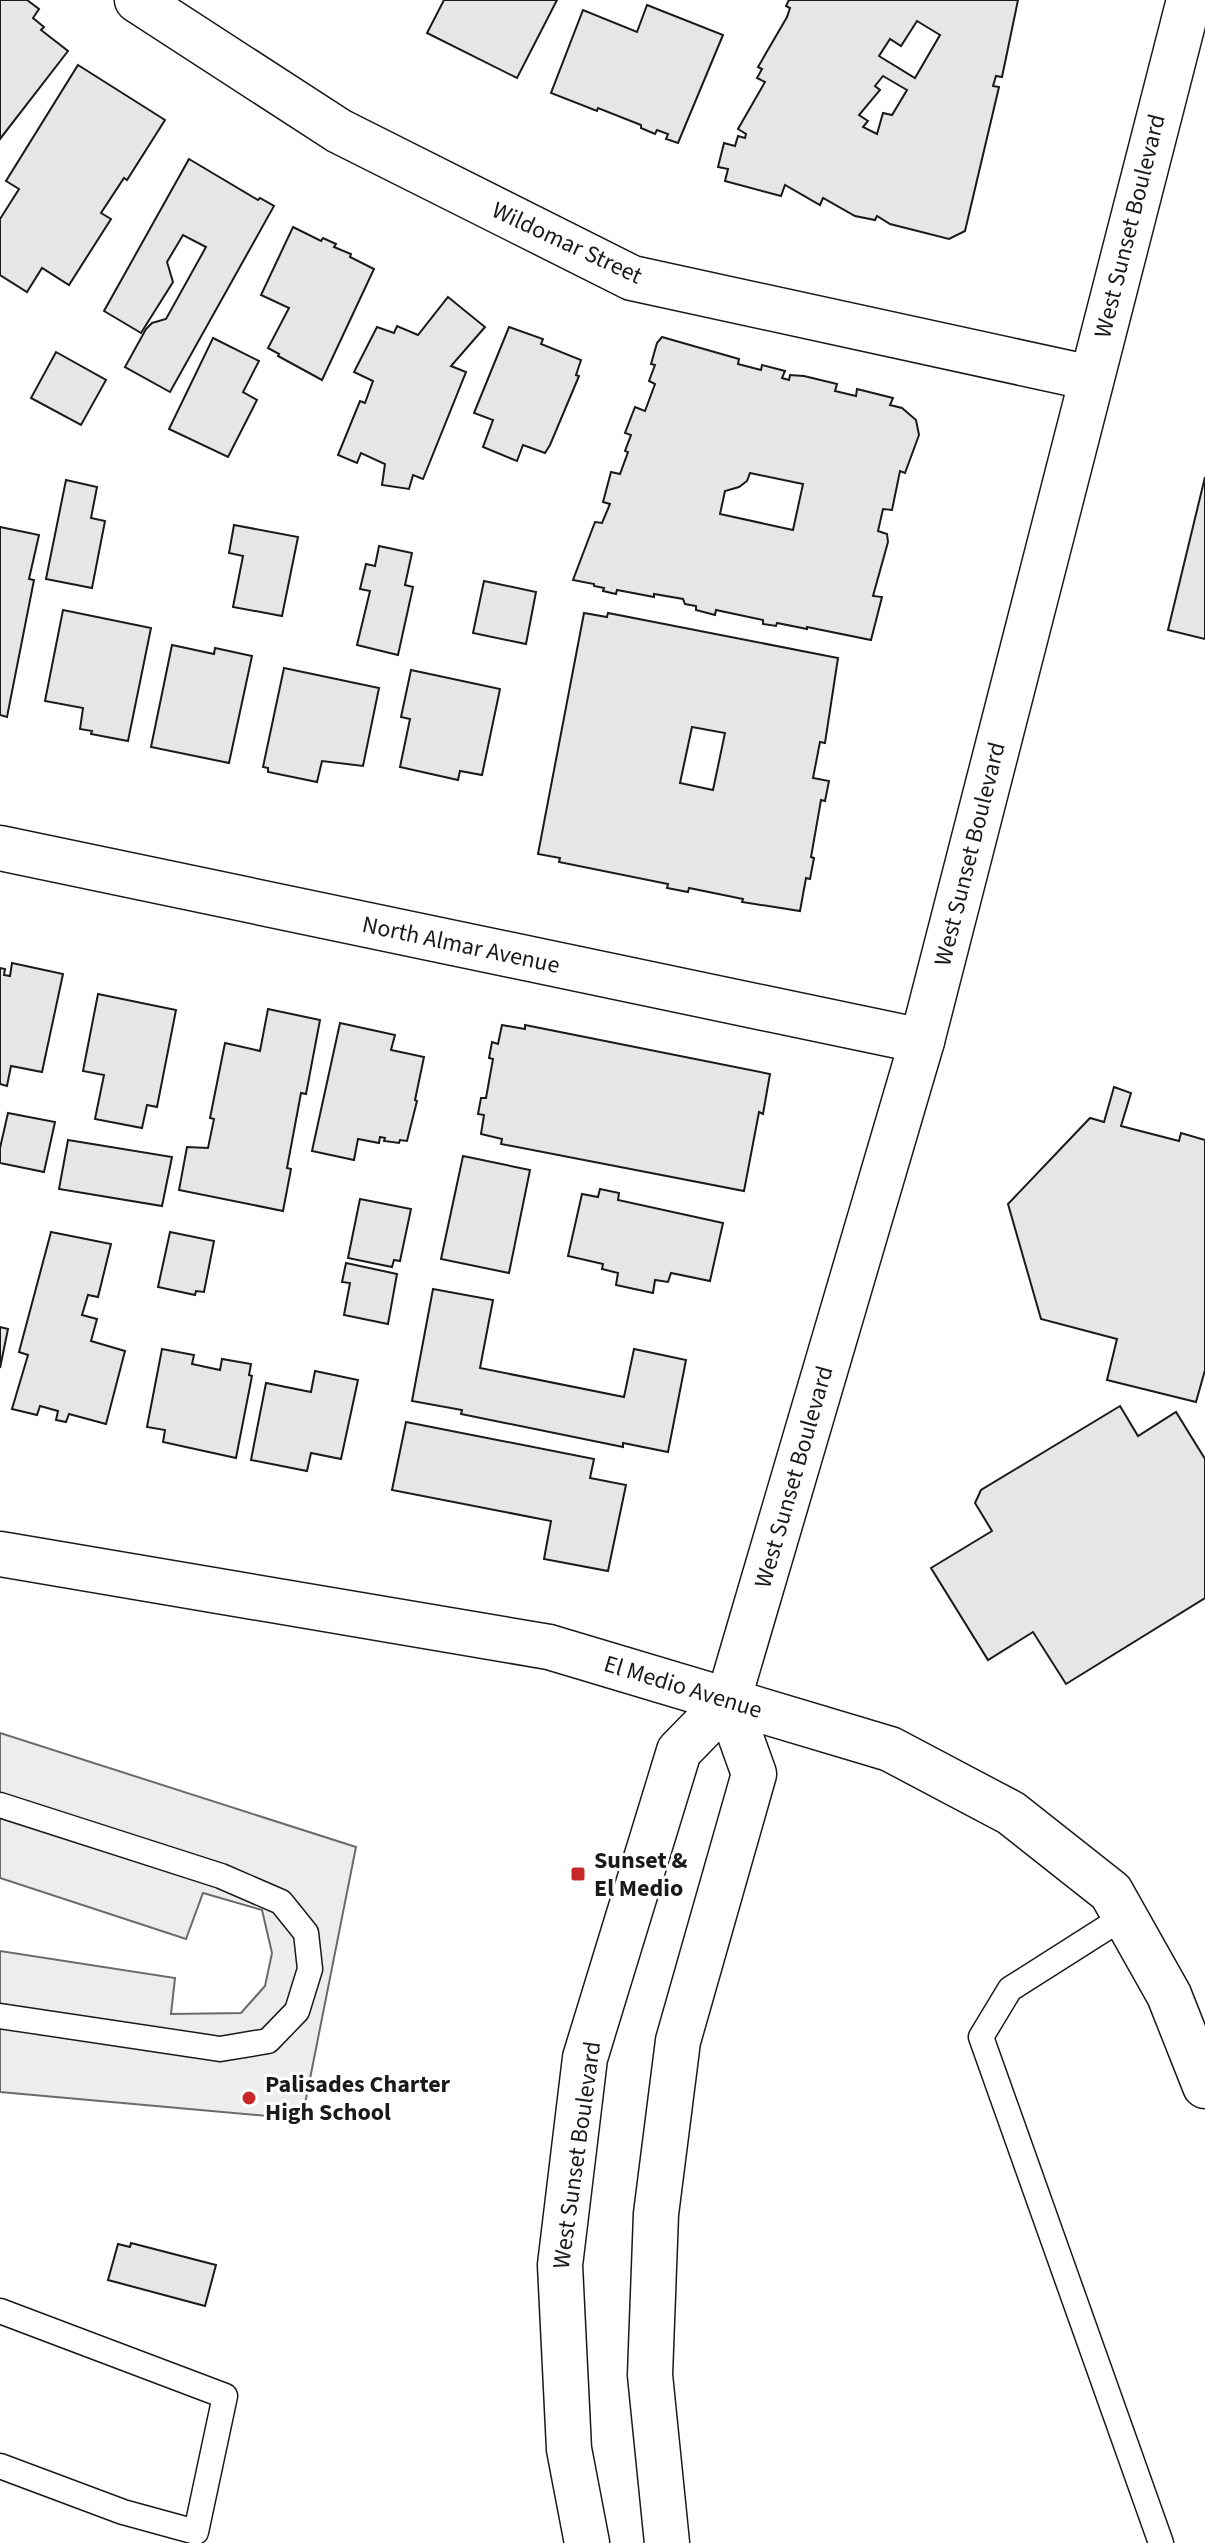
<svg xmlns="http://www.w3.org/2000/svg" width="1205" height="2543" font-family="'Source Sans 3',sans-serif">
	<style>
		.built { fill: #ededed; stroke: #6a6a6a; stroke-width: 2 }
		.building { fill: #e6e6e6; stroke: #1a1a1a; stroke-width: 2; fill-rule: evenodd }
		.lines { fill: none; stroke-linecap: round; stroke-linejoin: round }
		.service-casing { stroke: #1a1a1a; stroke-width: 27 }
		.minor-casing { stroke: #1a1a1a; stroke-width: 47 }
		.secondary-casing { stroke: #1a1a1a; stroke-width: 47 }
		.service { stroke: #fff; stroke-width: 24 }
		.minor { stroke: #fff; stroke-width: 44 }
		.secondary { stroke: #fff; stroke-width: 44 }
		.poi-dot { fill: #c62828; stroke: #fff; stroke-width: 3 }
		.labels { text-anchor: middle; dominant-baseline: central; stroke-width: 6; stroke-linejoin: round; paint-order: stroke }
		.street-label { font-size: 24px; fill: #1a1a1a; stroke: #fff }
		.poi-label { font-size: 24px; font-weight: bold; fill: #1a1a1a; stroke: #fff; text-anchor: start }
	</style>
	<rect width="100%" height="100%" fill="#fff"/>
	<path class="built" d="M0,1733L356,1847L302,2119L0,2092V1951L175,1978L171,2014L241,2013L265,1986L272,1953L262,1910L203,1893L186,1939L0,1878Z"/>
	<g class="building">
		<path d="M0,0H27L39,9L33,18L44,27L41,30L68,51L0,139Z"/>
		<path d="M444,0H557L517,78L427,33Z"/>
		<path d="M789,0H1018L1002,77L996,76L993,86L999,87L965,231L949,239L890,224L877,216L875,220L855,216L823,198L820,205L785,185L781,196L725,181L728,169L718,167L724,143L735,146L738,136L745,138L746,134L738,129L765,82L757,78L762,69L758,67L787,17L790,8L786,6ZM917,21L940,35L915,78L879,56L890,39L901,46ZM883,76L907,90L892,115L883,113L877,134L863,127L868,121L859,115L880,90L875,86Z"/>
		<path d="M647,5L723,35L678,143L666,139L668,134L657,130L655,134L641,128V125L598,108L597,111L551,93L583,10L637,32Z"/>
		<path d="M78,65L165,120L127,180L124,178L101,213L111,219L69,285L42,268L27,292L0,275V219L19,189L6,181Z"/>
		<path d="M189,159L258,200L260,198L274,206L170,392L125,367L146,329L152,323L166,319L206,247L183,235L167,262L173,282L141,333L104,311Z"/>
		<path d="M293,227L321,241L323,238L336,244L334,247L351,254L350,257L374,269L322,380L278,356L279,354L268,348L289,308L261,295Z"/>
		<path d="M448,297L485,327L451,366L466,372L423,479L413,475L409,489L382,485L385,464L361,453L357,463L338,455L360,401L365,403L373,381L354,372L377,327L394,333L397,326L418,335Z"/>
		<path d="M509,327L543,339L541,344L581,360L576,375L579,376L550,445L545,453L523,445L517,461L483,447L493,420L474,413Z"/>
		<path d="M662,337L739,359L738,364L761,370L762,365L785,371L782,378L789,380L790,375L804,376L837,384L835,391L856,396L857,389L893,398L890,405L902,408L916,420L919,435L905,473L900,471L892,510L883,509L878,531L887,534L888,542L873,596L882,597L871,640L807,627V629L777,623L776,626L763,624V620L716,610L715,615L696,610V606L685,604L683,599L654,594V597L617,590L616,594L603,591L604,588L594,586V584L573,580L595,522L602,523L610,504L603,502L611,472L620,474L628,452L625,451L631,435L625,433L635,407L645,411L655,384L649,381L655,365L651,364L657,343ZM750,473L803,484L793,530L720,514L725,491L739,487L747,481Z"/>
		<path d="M213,338L259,361L243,392L257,400L228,457L169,429Z"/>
		<path d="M56,352L106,380L81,425L31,398Z"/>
		<path d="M1205,477V639L1168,630Z"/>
		<path d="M66,480L97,487L91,518L105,521L92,588L46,579Z"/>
		<path d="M234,525L298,537L282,616L233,607L243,556L229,553Z"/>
		<path d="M0,527L39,535L29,579L34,580L7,717L0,715Z"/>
		<path d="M379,546L412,553L405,585L413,587L398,655L357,645L370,591L360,589L366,564L375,566Z"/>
		<path d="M484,581L536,592L526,644L473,633Z"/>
		<path d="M63,610L151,628L128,741L91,734L92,731L80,729L83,708L45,701Z"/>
		<path d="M584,613L607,617L608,613L838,658L825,743L820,742L813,778L829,781L825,801L821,800L811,857L814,858L810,879L806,878L800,911L742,902L743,899L689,888L688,892L667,888L668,884L559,862L560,858L538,854ZM692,727L725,733L713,790L680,783Z"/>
		<path d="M172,645L214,654L215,648L252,656L229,763L151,747Z"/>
		<path d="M284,668L379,688L363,766L322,761L317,782L268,772V768L263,767Z"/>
		<path d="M411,670L500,689L482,775L460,771L458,780L400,767L410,719L401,717Z"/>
		<path d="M12,963L63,974L42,1072L11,1066L7,1086L0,1084V968L5,969L4,975L10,976Z"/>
		<path d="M98,994L176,1010L157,1107L147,1105L142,1128L95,1119L104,1075L83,1071Z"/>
		<path d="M268,1009L320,1020L306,1094L301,1093L287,1168L291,1169L283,1211L179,1190L187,1147L208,1148L214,1119L210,1118L225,1043L260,1051Z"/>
		<path d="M340,1023L395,1035L391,1050L424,1057L415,1100L417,1101L407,1141L400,1140L399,1143L384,1141L385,1138L380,1137L379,1143L358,1139L354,1160L312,1151Z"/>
		<path d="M502,1025L525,1029V1025L770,1074L763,1114L759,1112L744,1191L501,1144L502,1139L481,1134L484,1115L478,1114L481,1098H486L493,1059L489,1058L492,1042L498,1044Z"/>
		<path d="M1114,1087L1131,1093L1121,1126L1179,1141L1181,1133L1205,1140V1370L1196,1402L1107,1380L1117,1339L1041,1319L1008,1204L1090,1118L1104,1122Z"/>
		<path d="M8,1113L55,1122L44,1172L0,1163V1148Z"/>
		<path d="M68,1140L172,1157L162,1206L59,1189Z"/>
		<path d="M463,1156L530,1170L509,1273L441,1259Z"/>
		<path d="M600,1189L619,1193L618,1200L723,1223L710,1281L671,1273L668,1282L655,1280L653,1293L616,1285L618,1273L602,1269L603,1264L568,1256L582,1194L598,1197Z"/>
		<path d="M360,1199L411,1209L400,1261L394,1260L392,1267L348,1258Z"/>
		<path d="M51,1232L111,1244L98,1297L88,1295L82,1315L97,1319L91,1341L125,1351L106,1424L69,1414L66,1422L56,1420L58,1411L40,1406L37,1415L12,1409L28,1355L19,1352Z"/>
		<path d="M170,1232L214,1241L204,1292L196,1291L195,1295L158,1287Z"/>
		<path d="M346,1263L397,1274L388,1324L344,1315L350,1283L342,1282Z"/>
		<path d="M433,1289L493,1300L480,1368L624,1397L634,1349L686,1360L668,1452L623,1443V1447L461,1414L462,1410L412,1401Z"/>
		<path d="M0,1327L8,1329L0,1368Z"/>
		<path d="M162,1349L194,1355L192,1364L220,1370L222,1359L251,1364L249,1375L252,1376L236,1458L163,1442L165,1430L147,1427Z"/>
		<path d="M315,1371L358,1380L341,1459L311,1453L307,1471L251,1460L266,1383L311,1392Z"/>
		<path d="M1120,1406L1138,1436L1176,1412L1205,1459V1598L1066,1684L1033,1632L988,1660L931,1568L992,1531L975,1503L981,1490Z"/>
		<path d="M406,1422L594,1459L590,1478L626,1485L608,1571L544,1559L551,1521L392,1490Z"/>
		<path d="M131,2243L216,2265L205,2306L108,2280L118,2244L130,2247Z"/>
	</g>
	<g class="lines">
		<g class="service-casing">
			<g id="service">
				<path d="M0,1805L221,1876L281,1902L306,1933L310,1969L297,2011L268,2041L220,2049L0,2016"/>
				<path d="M1125,1916L1010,1989L981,2037L1161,2543"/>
				<path d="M0,2311L225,2396L196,2532L123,2512L0,2466"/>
			</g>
		</g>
		<g class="minor-casing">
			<g id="minor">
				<path d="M137,0L339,131L632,278L1091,378"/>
				<path d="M0,848L922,1041"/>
				<path d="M0,1554L549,1647L890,1749L1011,1813L1111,1892L1169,1995L1205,2086"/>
			</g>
		</g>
		<g class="secondary-casing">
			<g id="secondary">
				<path d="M587,2543L569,2449L560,2265L585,2058L679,1751L728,1701L922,1041L1189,0"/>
				<path d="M667,2543L650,2375L656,2214L678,2041L754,1774L728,1701"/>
			</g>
		</g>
		<use href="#service" class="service"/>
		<use href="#minor" class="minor"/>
		<use href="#secondary" class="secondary"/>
	</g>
	<g class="poi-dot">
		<rect x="570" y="1866" width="16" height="16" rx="4"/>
		<circle cx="249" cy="2098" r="8"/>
	</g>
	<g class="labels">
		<g class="street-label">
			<text transform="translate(1130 226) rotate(-76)">West Sunset Boulevard</text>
			<text transform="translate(567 243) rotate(25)">Wildomar Street</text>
			<text transform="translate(970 854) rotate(-76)">West Sunset Boulevard</text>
			<text transform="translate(461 945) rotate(12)">North Almar Avenue</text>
			<text transform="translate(794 1477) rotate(-74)">West Sunset Boulevard</text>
			<text transform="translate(683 1687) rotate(17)">El Medio Avenue</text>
			<text transform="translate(577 2155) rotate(-82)">West Sunset Boulevard</text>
		</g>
		<g class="poi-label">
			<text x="594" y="1860">Sunset &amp;<tspan x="594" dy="28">El Medio</tspan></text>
			<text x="265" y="2084">Palisades Charter<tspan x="265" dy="28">High School</tspan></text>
		</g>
	</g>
</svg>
